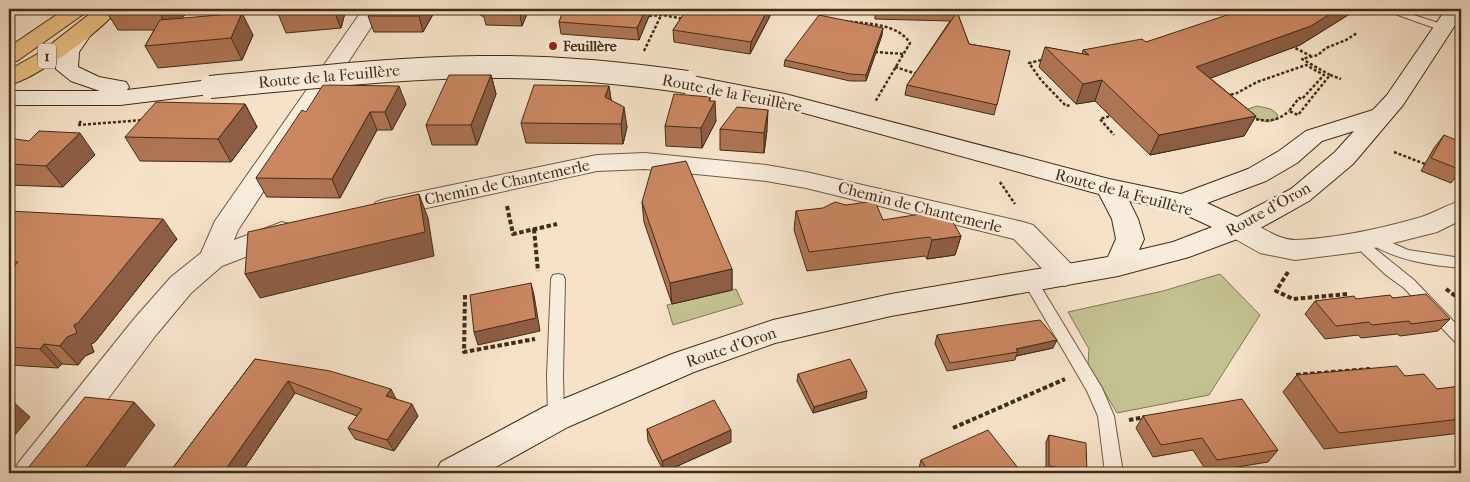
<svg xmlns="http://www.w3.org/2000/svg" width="1470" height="482" font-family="'IM FELL French Canon',serif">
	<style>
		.green { fill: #c3c191; stroke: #837651 }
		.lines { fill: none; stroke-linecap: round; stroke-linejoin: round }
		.lane-casing { stroke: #705a3f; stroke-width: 2 }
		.street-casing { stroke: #705a3f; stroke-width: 2 }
		.secondary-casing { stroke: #432c11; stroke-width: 2 }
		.primary-casing { stroke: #432c11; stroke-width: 2 }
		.path-far1 { stroke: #432c11; stroke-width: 2.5; stroke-dasharray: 3 2; stroke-linecap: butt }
		.path { stroke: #432c11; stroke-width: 4; stroke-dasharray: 4.5 2.5; stroke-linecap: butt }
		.lane { fill: #f8ecdc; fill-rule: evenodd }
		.street { fill: #f8ecdc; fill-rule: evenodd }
		.secondary { fill: #f8ecdc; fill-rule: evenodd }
		.primary { fill: #eac184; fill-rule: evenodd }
		.secondary-bridge-casing { stroke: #432c11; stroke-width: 24; stroke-linecap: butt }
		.secondary-bridge { stroke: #f8ecdc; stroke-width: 22 }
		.wall { fill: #ae7454; stroke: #432c11 }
		.shaded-wall { fill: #8d5e45; stroke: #432c11 }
		.building { fill: #ca8762; stroke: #432c11 }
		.poi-dot { fill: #8f2418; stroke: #f8ecdc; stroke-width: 2 }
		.labels { text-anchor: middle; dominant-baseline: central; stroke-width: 5; stroke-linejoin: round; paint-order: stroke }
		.far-poi-label { font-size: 14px; font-weight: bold; fill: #432c11; stroke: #f8ecdc; text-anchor: start }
		.shield { fill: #f8ecdc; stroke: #79664e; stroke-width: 1 }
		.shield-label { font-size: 15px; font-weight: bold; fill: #432c11 }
		.street-label { font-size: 16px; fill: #432c11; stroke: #f8ecdc }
	</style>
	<rect width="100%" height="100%" fill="#f5e2c9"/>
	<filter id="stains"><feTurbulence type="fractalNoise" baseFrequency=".004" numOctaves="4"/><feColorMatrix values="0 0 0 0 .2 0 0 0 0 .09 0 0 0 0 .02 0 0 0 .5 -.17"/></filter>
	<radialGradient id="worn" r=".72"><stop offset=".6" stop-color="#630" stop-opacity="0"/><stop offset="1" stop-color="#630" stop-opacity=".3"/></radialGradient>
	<g class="green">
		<path d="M1257,106L1271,109L1277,114L1278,119L1267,122L1253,117L1248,109Z"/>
		<path d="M1220,274L1260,315L1209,395L1117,413L1088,364L1089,349L1068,312L1163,291Z"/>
		<path d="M736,289L743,304L673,325L667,305Z"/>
	</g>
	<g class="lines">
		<g class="lane-casing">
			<g id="lane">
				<path d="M1381,9H1395L1448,26L1449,28L1444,31L1440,30Z"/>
				<path d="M1372,234L1408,250L1461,258V268C1427,265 1397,260 1368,243L1414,280L1461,329V345L1456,343L1404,288L1386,275L1351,242L1353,239L1358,237L1367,242L1365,239L1367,236Z"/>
				<path d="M558,274L563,275L565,279L563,376L564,417L562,422L556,424L550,422L548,417L547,376L551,279L553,275Z"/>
				<path d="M1030,276L1035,277L1102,388L1114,416L1123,473H1105L1098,416L1087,391L1023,281L1025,277Z"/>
			</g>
		</g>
		<g class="street-casing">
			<g id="street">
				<path d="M363,9H383L238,230L234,240L282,222L292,225L296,232L292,239L222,266L191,293L156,335L52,473H13L19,462L134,319L171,277L201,253L215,221Z"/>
				<path d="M645,153L766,165L806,172L1023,222L1033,225L1075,268L1079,275L1075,282L1065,286L1055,282L1014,239L806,188L766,181L645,169L597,171L385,217L376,214L372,208L376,202L385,199L597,155Z"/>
				<path d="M1461,201V220L1437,232L1358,252L1295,260L1260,253L1228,235L1224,228L1228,221C1253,214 1271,241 1297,240C1337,238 1379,229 1418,218C1433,214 1446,205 1461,201Z"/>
			</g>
		</g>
		<g class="secondary-casing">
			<g id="secondary">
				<path d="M1446,9H1461V16L1403,105L1353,164L1309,201L1248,235L1189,257L1118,276L891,316L775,343L694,372L568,427L485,473H435L441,462L544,407L672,354L773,320L891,294L1108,257L1116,239L1112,219L1099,194L782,107L679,87L676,82L679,77L687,75L785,94L1109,179L1181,194L1248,169L1279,151L1306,131L1373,110L1387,95ZM1354,131L1335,152L1291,189L1237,217L1207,203L1266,181L1297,163L1322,141ZM1129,201L1175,210L1212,227L1173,242L1139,250L1144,239L1138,219Z"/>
				<path d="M84,24L91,26L94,30L79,52L78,67L99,77L126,82L129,87L127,90L210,80L218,82L221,87L218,92L210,94L120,105H9V91H100L71,81L56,69L57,52L77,26Z"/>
			</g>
		</g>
		<g class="primary-casing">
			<g id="primary">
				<path d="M65,9H88L85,13L17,61L9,62V47Z"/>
				<path d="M96,9H118C102,31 35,79 9,85V70L41,52Z"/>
			</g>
		</g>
		<g class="path-far1">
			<path d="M810,9L822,17"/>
			<path d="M1243,14L1250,9"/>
			<path d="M649,16L662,15L685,19"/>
			<path d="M845,21C867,24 897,23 910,43L875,102"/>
			<path d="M1291,46L1311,56"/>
			<path d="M644,51L664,9"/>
			<path d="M875,52L904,54"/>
			<path d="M1046,59L1029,63L1041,80L1066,106L1071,105"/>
			<path d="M895,67L917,74"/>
			<path d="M1330,75L1302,59L1318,55L1326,48L1346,40L1357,33"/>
			<path d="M1226,96L1237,93L1257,82L1306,65L1324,75L1302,99L1299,98L1289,111L1298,115L1330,75L1341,79"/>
			<path d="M1114,115L1100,119L1114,135"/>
			<path d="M1251,118C1266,122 1277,122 1289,111"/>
			<path d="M81,121L78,125L144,120"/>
			<path d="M1394,152L1425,164"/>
			<path d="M1000,182L1015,204"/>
		</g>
		<g class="path">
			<path d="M507,206L513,234L557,224"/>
			<path d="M534,229L538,271"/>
			<path d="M1288,272L1276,291L1293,299L1348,294"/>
			<path d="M1446,289L1461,300"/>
			<path d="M465,295L464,352L535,339"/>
			<path d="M1298,380L1295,375L1370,369"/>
			<path d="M1129,420L1145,417"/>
			<path d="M953,428L1065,379"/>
		</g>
		<use href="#lane" class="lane"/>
		<use href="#street" class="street"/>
		<use href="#secondary" class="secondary"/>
		<use href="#primary" class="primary"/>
		<g class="secondary-bridge-casing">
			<path id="secondary-bridge" d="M210,87C299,79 389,68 479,67C549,66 618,72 687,82"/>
		</g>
		<use href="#secondary-bridge" class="secondary-bridge"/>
	</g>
	<g class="wall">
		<path d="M109,9H191L181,18L253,35L242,60L158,68L145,46L154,30H118L106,11Z"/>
		<path d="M278,9H346L341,28L286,33L277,11Z"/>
		<path d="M373,9H436L423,32H374L368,16Z"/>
		<path d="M479,9H529L522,26L486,25L484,17L480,15Z"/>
		<path d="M564,9H652L639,40L561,34L559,22Z"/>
		<path d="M687,9H771V14L750,54L674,42L673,30Z"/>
		<path d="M875,9H956L969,44L1010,51L994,115L905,95L907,85L950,21L875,19Z"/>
		<path d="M1253,9H1355L1353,12L1300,45L1210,78L1256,116L1244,136L1150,155L1095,101L1076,104L1039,67L1045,47L1082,54L1083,50L1146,42L1246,13Z"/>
		<path d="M882,35L866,81H850L784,66L785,60Z"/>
		<path d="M491,75L496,94L477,145H432L426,125Z"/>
		<path d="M609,86L611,100L627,127L623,144L526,143L521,123Z"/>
		<path d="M710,101L716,121L702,148L666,146L665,126Z"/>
		<path d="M245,104L257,127L231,162L140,161L125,137Z"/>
		<path d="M406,104L392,130H377L340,198L267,197L256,178L306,112Z"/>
		<path d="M720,129L767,130L764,153L720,150Z"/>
		<path d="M1444,135L1461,170L1451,183L1421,171L1434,148Z"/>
		<path d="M9,138L95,155L63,187L9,185Z"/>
		<path d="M642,202L732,269V290L672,304L644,222Z"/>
		<path d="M9,211L177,239L95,342L91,344L94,352L85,356L78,365L62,364L58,368L9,365Z"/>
		<path d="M796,211L883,220L961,236L955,255L927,259L925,256L807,271L794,230Z"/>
		<path d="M1393,298L1450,319L1438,331L1400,336L1397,334L1361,338L1358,335L1325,339L1305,314L1315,301Z"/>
		<path d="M937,335L1053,348L1016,356L1015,360L947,371L935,344Z"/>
		<path d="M255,359L396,399L418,416L394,451L355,439L348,428L357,416L295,393L241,473H169Z"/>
		<path d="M798,374L866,398L813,413L797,381Z"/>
		<path d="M1297,375L1405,376L1437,389L1461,388V433L1324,449L1283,392Z"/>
		<path d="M1143,416L1278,450L1268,462L1207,472L1193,450L1153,457L1136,428Z"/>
		<path d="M647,429L731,442L664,472L648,441Z"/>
		<path d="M1049,435L1087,473H1052L1046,472V442Z"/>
		<path d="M921,460L1022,473H918V472Z"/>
	</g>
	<g class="shaded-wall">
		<path d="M162,9H191L169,31L159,12Z"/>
		<path d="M333,9H346L341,28Z"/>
		<path d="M423,9H436L423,32L419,16Z"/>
		<path d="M519,9H529L522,26L519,10Z"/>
		<path d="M646,9H652L639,40L637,28Z"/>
		<path d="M768,9H771V14L750,54L751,42Z"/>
		<path d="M1338,9H1355L1353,12L1300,45L1187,87L1196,67Z"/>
		<path d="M242,13L253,35L242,60L231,38Z"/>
		<path d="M883,28L882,35L866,81V75Z"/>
		<path d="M491,75L496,94L477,145L471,125Z"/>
		<path d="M1102,80L1095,101L1076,104L1083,84Z"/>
		<path d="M399,86L406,104L392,130L385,112Z"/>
		<path d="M609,86L612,106L605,97Z"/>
		<path d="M710,97V111L715,101L716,121L702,148L701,128Z"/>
		<path d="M245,104L257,127L231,162L218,139Z"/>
		<path d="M624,107L627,127L623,144L621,124Z"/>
		<path d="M768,110L767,130L764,153V133Z"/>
		<path d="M370,112L377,130L340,198L332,179Z"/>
		<path d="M1256,116L1244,136L1150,155L1159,135Z"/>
		<path d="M80,133L95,155L63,187L46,166Z"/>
		<path d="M419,194L428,218L434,256L260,298L245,274Z"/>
		<path d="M163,219L177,239L95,342L91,344L94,352L85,356L78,365L60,346L74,325Z"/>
		<path d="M961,236L955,255L927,259L932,240Z"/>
		<path d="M732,269V290L672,304L670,283Z"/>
		<path d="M531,283L534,295L540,331L478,345L474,332Z"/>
		<path d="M1057,340L1053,348L1016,356L1018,352L1016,349Z"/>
		<path d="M44,344L62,364L58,368L40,349Z"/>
		<path d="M288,381L295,393L241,473H223Z"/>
		<path d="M391,389L397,401L386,396Z"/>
		<path d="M867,391L866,398L813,413L814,407Z"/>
		<path d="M9,398L30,417L9,442Z"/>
		<path d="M134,402L155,425L120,473H81Z"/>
		<path d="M412,404L418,416L394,451L387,440Z"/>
		<path d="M731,430V442L664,472L662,461Z"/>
	</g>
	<g class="building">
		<path d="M109,9H162L159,12L106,11Z"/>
		<path d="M278,9H307L277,11Z"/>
		<path d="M373,9H423L419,16H368Z"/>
		<path d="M482,9H519V10Z"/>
		<path d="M564,9H646L637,28L559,22Z"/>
		<path d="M687,9H768L751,42L673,30Z"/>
		<path d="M876,9H956L969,44L1010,51L997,105L907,85L957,12Z"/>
		<path d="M1253,9H1338L1311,26L1196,67L1256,116L1159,135L1102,80L1083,84L1045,47L1089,55L1083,50L1142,39L1146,42L1242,10L1246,13Z"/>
		<path d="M242,13L231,38L145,46L160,20Z"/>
		<path d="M819,15L883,28L866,75L850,74L785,60Z"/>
		<path d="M449,75H491L471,125H426Z"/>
		<path d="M323,85L399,86L385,112H370L332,179L256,178L302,110L306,112Z"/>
		<path d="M534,85L609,86L605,97L624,107L621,124L521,123Z"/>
		<path d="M674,94L710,97L709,101H715L701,128L665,126Z"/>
		<path d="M156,102L245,104L218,139L125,137Z"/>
		<path d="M737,107L768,110L764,133L720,129Z"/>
		<path d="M39,131L80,133L46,166L9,164V138L29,141Z"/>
		<path d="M1444,135L1461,142V170L1431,158Z"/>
		<path d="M686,161L732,269L670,283L642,202L652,167Z"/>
		<path d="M419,194L425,232L245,274L248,232Z"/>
		<path d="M875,201L883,220L946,210L961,236L932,240L930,237L809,252L796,211L823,208L835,202L846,205Z"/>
		<path d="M9,211L163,219L78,323L74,325L77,333L67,337L60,346L44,344L40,349L9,347V272L18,262L9,261Z"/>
		<path d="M531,283L536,318L474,332L470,295Z"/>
		<path d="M1426,294L1450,319L1411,324L1409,321L1372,325L1369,322L1336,326L1315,301L1354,296L1356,299L1390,295L1393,298Z"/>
		<path d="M1040,320L1057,340L1016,349L1018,352L950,363L937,335Z"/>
		<path d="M255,359L330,371L391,389L386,396L412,404L387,440L348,428L362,409L288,381L223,473H169Z"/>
		<path d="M850,359L867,391L814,407L798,374Z"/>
		<path d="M1397,366L1405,376L1424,374L1437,389L1460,386L1461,388V419L1339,433L1297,375Z"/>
		<path d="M85,397L134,402L81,473H24Z"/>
		<path d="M1242,399L1278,450L1217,460L1202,438L1161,445L1143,416Z"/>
		<path d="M714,400L731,430L662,461L647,429Z"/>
		<path d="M988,430L1022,473H930L921,460Z"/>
		<path d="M1049,435L1086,443L1087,473L1049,466Z"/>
	</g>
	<circle class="poi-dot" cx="553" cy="46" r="5"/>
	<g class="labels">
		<g class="far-poi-label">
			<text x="563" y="46">Feuillère</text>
		</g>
		<rect class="shield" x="38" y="43.5" width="18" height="25" rx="4"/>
		<g class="shield-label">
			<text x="47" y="56">1</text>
		</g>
		<g class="street-label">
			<text transform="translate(329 76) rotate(-5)">Route de la Feuillère</text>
			<text transform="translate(732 93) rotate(11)">Route de la Feuillère</text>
			<text transform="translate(507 182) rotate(-12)">Chemin de Chantemerle</text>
			<text transform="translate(1124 192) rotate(15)">Route de la Feuillère</text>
			<text transform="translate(920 207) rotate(14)">Chemin de Chantemerle</text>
			<text transform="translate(1268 209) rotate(-29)">Route d'Oron</text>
			<text transform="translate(731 347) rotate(-19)">Route d'Oron</text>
		</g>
	</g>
	<rect width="1470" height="482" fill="none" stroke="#f5e2c9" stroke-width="30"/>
	<rect x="10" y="10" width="1450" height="462" fill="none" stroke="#432c11" stroke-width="2.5"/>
	<rect x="15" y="15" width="1440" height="452" fill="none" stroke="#432c11"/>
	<rect width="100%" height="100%" filter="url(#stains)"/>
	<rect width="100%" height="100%" fill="url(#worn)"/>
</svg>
